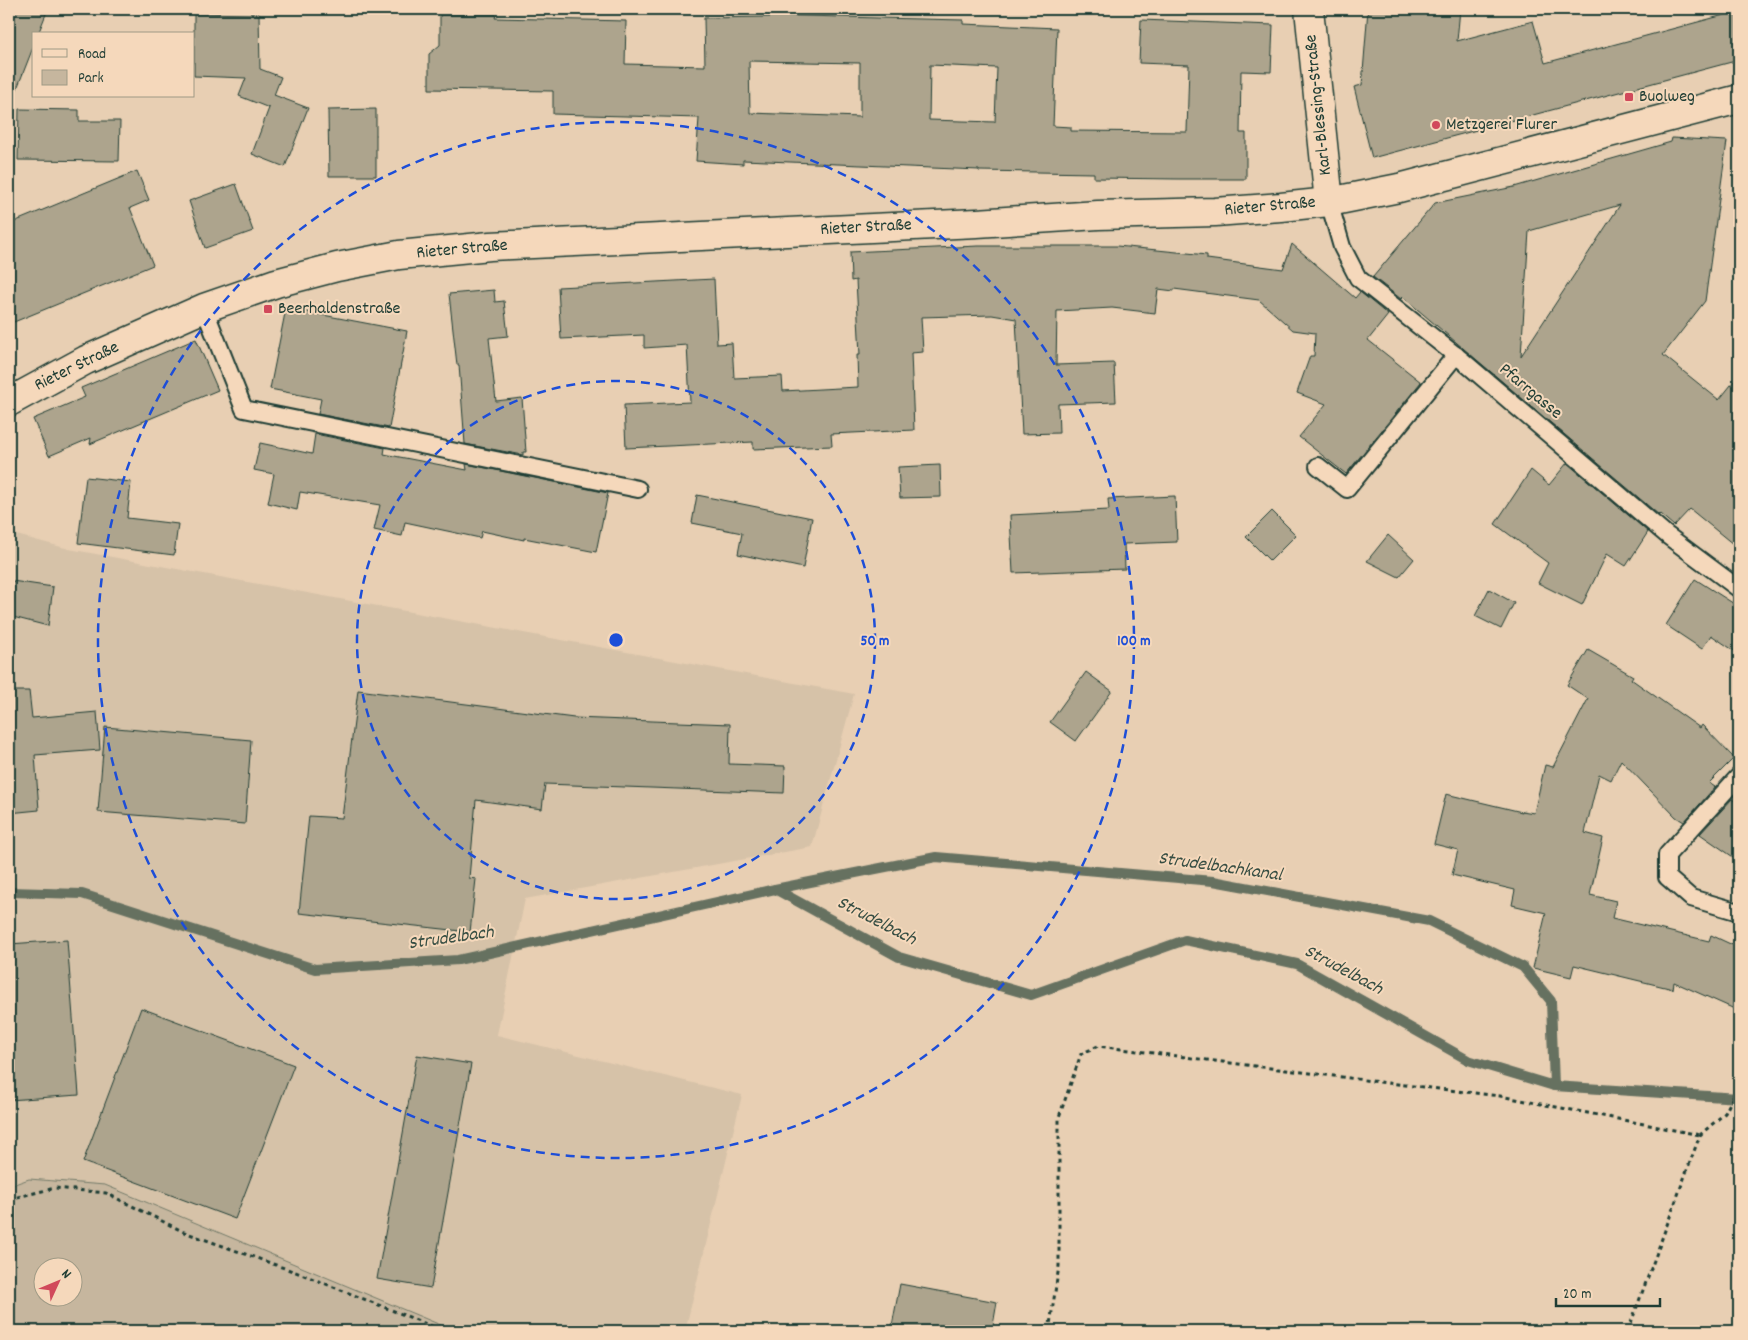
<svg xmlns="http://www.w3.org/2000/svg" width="1748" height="1340" font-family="Dekko,sans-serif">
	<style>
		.built { fill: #d6c2a8 }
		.green { fill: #c6b69e; stroke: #727a69; fill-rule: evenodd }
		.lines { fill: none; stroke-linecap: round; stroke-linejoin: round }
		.stream { stroke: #667161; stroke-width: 10 }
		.building { fill: #ada48d; stroke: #1f3d34; fill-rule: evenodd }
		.service-casing { stroke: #1f3d34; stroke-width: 20 }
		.minor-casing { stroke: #1f3d34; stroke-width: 31 }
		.tertiary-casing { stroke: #1f3d34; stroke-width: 31 }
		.path { stroke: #1f3d34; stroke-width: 3; stroke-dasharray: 4 4; stroke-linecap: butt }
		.service { stroke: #f5d8bb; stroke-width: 16 }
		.minor { stroke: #f5d8bb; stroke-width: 28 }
		.tertiary { stroke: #f5d8bb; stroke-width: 28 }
		.ring { fill: none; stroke: #1d4ed8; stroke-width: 2.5; stroke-dasharray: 9 6 }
		.poi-dot { fill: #d1495b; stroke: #f5d8bb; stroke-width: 2 }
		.labels { text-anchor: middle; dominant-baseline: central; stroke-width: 4; stroke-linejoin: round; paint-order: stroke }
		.poi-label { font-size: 18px; fill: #1f3d34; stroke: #f5d8bb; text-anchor: start }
		.street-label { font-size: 18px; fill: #1f3d34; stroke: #f5d8bb }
		.water-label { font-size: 19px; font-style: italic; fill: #374e43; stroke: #f5d8bb }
		.centre { fill: #1d4ed8; stroke: #f5d8bb; stroke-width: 2.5 }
		.ring-label { font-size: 15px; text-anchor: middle; font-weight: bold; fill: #1d4ed8; stroke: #f5d8bb; stroke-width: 4; stroke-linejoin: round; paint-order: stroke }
	</style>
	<rect width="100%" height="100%" fill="#e8cfb3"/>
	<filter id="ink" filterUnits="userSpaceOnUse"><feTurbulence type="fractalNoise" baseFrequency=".02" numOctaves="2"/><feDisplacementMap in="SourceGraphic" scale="10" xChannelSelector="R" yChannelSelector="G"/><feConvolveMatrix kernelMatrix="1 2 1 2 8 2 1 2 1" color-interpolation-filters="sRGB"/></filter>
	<g filter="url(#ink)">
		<path class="built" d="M9,533L69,549L854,694L812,847L525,899L497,1035L742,1095L685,1331H455L105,1185L29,1179L9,1186Z"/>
		<path class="green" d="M29,1179L105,1185L455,1331H9V1186ZM42,1268H72V1298H42Z"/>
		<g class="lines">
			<g class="stream">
				<path d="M775,889L899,957L1031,995L1185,940L1297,964L1468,1060L1554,1086L1739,1098"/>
				<path d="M9,892L82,894L315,969L458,960L775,889L936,857L1213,881L1429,921L1523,967L1551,1001L1554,1086"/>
			</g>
		</g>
		<g class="building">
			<path d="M9,9H48L38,34H34V45L11,104L9,103Z"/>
			<path d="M1368,9H1460L1457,41L1533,21L1545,63L1739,11V60L1372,158L1354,87L1362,85Z"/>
			<path d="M194,13L259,14L260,69L281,77L274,95L308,108L285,167L252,154L269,108L239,96L246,78L194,76Z"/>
			<path d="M440,15H496L495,18L626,21L625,64L705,66L704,18L770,17V15L878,18L963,20V24L1057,28L1053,126L1071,127V131L1187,132L1189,65L1139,63L1141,20L1273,25L1271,72L1241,71L1240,133H1246V179H1178L1094,178V173L979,171V170L743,160V164L696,161L699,118L553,114V91L429,89V54L440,45ZM749,61L860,63V117L750,113ZM930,65L997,68L995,122L929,120Z"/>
			<path d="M19,109L79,110V121H120L119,161L18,160Z"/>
			<path d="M376,109V176H329L328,110Z"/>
			<path d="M1672,138L1727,141L1705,301L1663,355L1719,400L1739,375V549L1690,509L1674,526L1660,514L1659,515L1403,297L1401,299L1373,277L1435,203L1514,187L1671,142ZM1620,205L1521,356L1529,231Z"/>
			<path d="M137,171L149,200L130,208L153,265L9,324V224Z"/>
			<path d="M236,184L253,231L205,248L189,201Z"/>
			<path d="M1292,244L1355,298L1360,292L1388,315L1368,340L1421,382L1346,474L1299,437L1326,404L1297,393L1310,356H1314L1315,333L1293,330L1259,300L1174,289V291L1158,289L1155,313L1112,308L1057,311L1056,365L1114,363L1116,402L1058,404L1059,433L1022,434L1016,319L992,315L921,317L923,352L911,353L914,430L831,434L832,446L753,449V442L626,448L624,405L690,402L687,345L644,348V335L561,339L558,287L714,279L717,344L732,343L734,378L782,376L783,391L858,387L857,355H860L856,280L851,281L850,252L978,246H1117L1207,255V259L1283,269Z"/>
			<path d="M494,290L495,302L504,301L508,336L489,338L496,401L522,398L526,452H523V455L465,444L459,365H457L449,294Z"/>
			<path d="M286,308L407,331L389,428L318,414L321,399L270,389Z"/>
			<path d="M196,339L218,390L90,444L91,438L49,456L33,419L85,397L81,388Z"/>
			<path d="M315,434L385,448L384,454L467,470L466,464L608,493L596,552L524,538V540L482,531L480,538L405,522L402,536L374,530L380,505L300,492L297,510L268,503L274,474L254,470L260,443L312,454Z"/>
			<path d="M1567,463L1648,532L1626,566L1607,554L1582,605L1538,583L1548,563L1495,524L1531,470L1549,485Z"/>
			<path d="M940,465L941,497L900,498L898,467Z"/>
			<path d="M86,477L131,482L127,518L178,524L174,555L78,543Z"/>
			<path d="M697,495L812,518L803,568L738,554L742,533L692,523Z"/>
			<path d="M1175,496L1177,542L1124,544L1125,569L1013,573L1010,515L1109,510L1108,499Z"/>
			<path d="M1272,511L1296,535L1270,561L1246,537Z"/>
			<path d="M1388,535L1414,559L1399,577L1367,561Z"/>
			<path d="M1695,579L1739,607V654L1711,635L1702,649L1666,625Z"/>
			<path d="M12,581L53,587L48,626L9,616Z"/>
			<path d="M1489,589L1514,603L1501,629L1475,616Z"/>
			<path d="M1588,650L1633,676L1631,679L1700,728L1702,725L1734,758L1709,783L1715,787L1684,822L1676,817L1621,760L1611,780L1599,774L1585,833L1603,838L1590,895L1616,901L1612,918L1709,941L1711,935L1739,948V1011L1674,982L1673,989L1574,965L1571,977L1533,968L1546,913L1512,905L1515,890L1452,875L1458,850L1434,844L1446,794L1522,812V811L1534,813L1545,765L1553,767L1588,699L1567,685Z"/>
			<path d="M1086,672L1112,691L1076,741L1050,722Z"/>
			<path d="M358,690L574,718L730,724L729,764L785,766L784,793L545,784L542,809L476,800L469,878L476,879L470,932L299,913L309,816L342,818Z"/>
			<path d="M9,691H29L32,718L97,712L100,750L35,755L39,810L9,813Z"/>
			<path d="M105,727L251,740L245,824L98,812Z"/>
			<path d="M1732,799L1739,804V861L1700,834Z"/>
			<path d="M67,940L79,1095L9,1100V944Z"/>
			<path d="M141,1008L294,1065L235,1219L83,1162Z"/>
			<path d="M417,1055L471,1064L431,1288L377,1279Z"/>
			<path d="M900,1284L997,1302L992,1331H891Z"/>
		</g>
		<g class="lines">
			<g class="service-casing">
				<g id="service">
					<path d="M1329,202L1342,247L1358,278L1463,361L1668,536L1739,589"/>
					<path d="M204,308L244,409L638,489"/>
					<path d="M1318,466L1347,489L1456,355"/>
					<path d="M1739,776L1667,855V877L1691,898L1739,912"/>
				</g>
			</g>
			<g class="minor-casing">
				<path id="minor" d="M1309,9L1329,202"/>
			</g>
			<g class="tertiary-casing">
				<path id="tertiary" d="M9,402L86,360L204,308L276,283L337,267L399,255L490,246L977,223L1098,215L1215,212L1281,207L1329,202L1399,188L1739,99"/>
			</g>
			<g class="path">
				<path d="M9,1199L55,1188L106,1193L184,1232L301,1274L444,1331"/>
				<path d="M1049,1331L1059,1266V1117L1081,1054L1098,1046L1388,1083L1500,1096L1700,1135"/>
				<path d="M1628,1331L1700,1135L1725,1113L1739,1085"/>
			</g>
			<use href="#service" class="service"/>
			<use href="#minor" class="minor"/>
			<use href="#tertiary" class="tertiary"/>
		</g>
	</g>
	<g class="ring">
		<circle cx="616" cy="640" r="259"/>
		<circle cx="616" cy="640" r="518"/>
	</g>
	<g class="poi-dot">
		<rect x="1624" y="92" width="10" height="10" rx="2.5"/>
		<circle cx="1436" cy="125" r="5"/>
		<rect x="263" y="304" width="10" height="10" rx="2.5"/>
	</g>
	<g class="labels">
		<g class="poi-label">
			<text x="1639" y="97">Buolweg</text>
			<text x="1446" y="125">Metzgerei Flurer</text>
			<text x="278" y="309">Beerhaldenstraße</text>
		</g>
		<g class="street-label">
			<text transform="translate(1319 105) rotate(-96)">Karl-Blessing-Straße</text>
			<text transform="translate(1270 207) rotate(-5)">Rieter Straße</text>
			<text transform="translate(866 228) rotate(-3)">Rieter Straße</text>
			<text transform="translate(462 250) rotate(-5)">Rieter Straße</text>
			<text transform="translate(77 367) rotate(-26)">Rieter Straße</text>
			<text transform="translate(1530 392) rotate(40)">Pfarrgasse</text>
		</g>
		<g class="water-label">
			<text transform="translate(1220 868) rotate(8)">Strudelbachkanal</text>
			<text transform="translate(876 922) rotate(27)">Strudelbach</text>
			<text transform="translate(451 939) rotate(-8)">Strudelbach</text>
			<text transform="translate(1343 971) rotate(28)">Strudelbach</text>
		</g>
	</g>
	<circle cx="616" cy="640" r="8" class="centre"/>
	<g class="ring-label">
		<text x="875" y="645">50 m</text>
		<text x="1134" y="645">100 m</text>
	</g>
	<rect width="1748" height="1340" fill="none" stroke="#f5d8bb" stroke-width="30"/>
	<rect x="15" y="15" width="1718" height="1310" fill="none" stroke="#1f3d34" stroke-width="2" filter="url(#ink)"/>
	<rect x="32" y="32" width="162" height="65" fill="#f5d8bb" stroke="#9f9a85"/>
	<rect x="42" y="49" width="25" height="8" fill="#f5d8bb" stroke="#9f9a85"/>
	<text x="78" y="58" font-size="15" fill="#1f3d34">Road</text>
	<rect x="42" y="70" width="25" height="15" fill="#c6b69e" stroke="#9f9a85"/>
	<text x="78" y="82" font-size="15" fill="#1f3d34">Park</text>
	<g transform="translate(58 1282) rotate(46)"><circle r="24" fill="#f5d8bb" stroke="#9f9a85"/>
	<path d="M0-4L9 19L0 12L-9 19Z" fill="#d1495b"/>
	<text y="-8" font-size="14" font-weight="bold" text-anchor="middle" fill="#1f3d34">N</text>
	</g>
	<path d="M1556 1298v8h104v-8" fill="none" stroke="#1f3d34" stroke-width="2.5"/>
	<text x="1563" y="1298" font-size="15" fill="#1f3d34" stroke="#f5d8bb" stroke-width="4" paint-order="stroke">20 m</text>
</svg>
